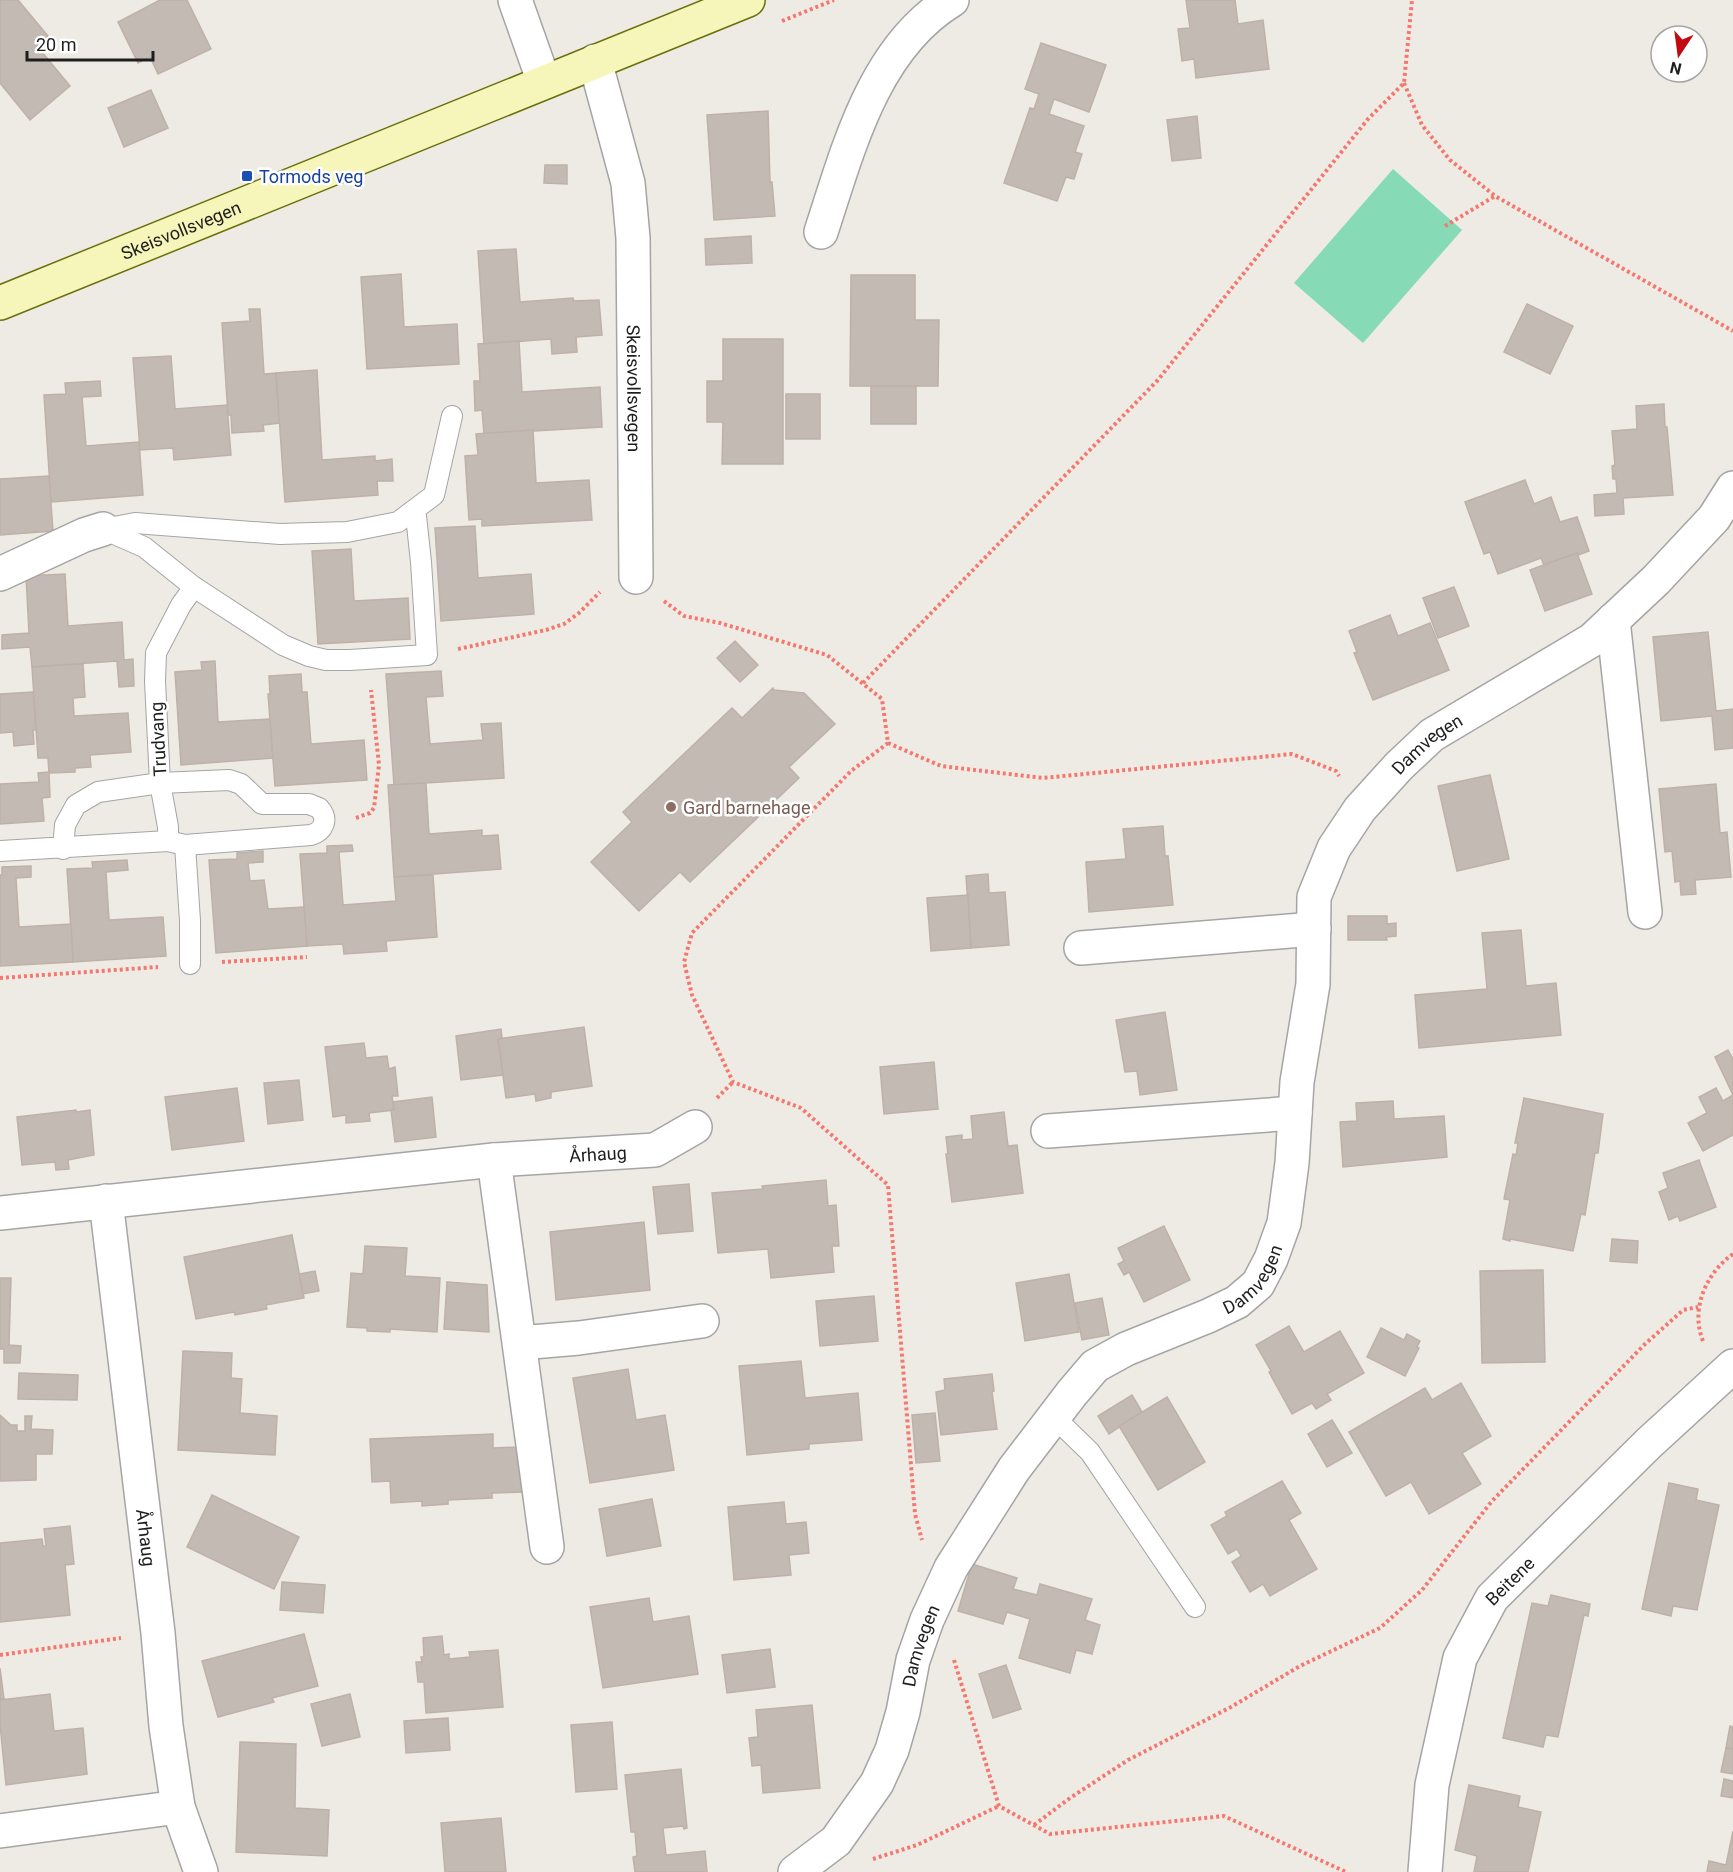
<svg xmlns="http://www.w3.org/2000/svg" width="1733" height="1872" font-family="Roboto,sans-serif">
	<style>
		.pitch { fill: #86dab6 }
		.building { fill: #c3bab4; stroke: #bfb1a7; stroke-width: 1.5 }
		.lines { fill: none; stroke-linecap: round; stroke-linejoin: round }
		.service-casing { stroke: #a5a5a5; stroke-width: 22 }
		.minor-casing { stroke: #a5a5a5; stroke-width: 36 }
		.secondary-casing { stroke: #69700a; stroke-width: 36 }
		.path { stroke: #f37970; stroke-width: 4; stroke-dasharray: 3 3; stroke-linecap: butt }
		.service { stroke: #fff; stroke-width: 20 }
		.minor { stroke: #fff; stroke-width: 33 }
		.secondary { stroke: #f6f6ba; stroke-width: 33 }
		.transit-dot { fill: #1a4fb4; stroke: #fff; stroke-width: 2 }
		.education-dot { fill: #8d6e63; stroke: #fff; stroke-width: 2 }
		.labels { text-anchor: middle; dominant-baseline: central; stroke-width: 5; stroke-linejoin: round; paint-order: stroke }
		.transit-label { font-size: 18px; fill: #164399; stroke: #fff; text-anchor: start }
		.street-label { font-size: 18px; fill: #1e1e1e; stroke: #fff }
		.education-label { font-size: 18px; fill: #785e54; stroke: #fff; text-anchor: start }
	</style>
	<rect width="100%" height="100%" fill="#eeebe4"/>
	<path class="pitch" d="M1393,169L1462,230L1363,343L1294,283Z"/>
	<g class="building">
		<path d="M0,0H18L48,36L37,46L70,86L30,120L0,83Z"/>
		<path d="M160,0H187L211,49L158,74L150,57L138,63L118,22Z"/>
		<path d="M1186,0H1235L1238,24L1263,20L1269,69L1196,78L1194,59L1182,61L1178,29L1190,28Z"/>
		<path d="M1041,43L1106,65L1089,112L1054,99L1049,114L1084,126L1075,152L1082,154L1074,179L1066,177L1057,201L1004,183L1030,108L1034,109L1039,94L1025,89Z"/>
		<path d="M151,90L168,128L124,147L108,108Z"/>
		<path d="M768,111L770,182H772L775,216L714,220L707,115Z"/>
		<path d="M1197,116L1201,158L1172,161L1167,120Z"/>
		<path d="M545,165H567V184L544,183Z"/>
		<path d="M751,236L752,263L706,265L705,239Z"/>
		<path d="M516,249L520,302L573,298L574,301L599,300L602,335L576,337L577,352L552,354L551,339L484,344L478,251Z"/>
		<path d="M401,274L404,327L457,324L459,364L367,369L361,277Z"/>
		<path d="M851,275H915V320H939L938,386H850Z"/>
		<path d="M1527,304L1573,326L1550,374L1504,352Z"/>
		<path d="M249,309H260L264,374L276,373L280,423L263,425L264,431L232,433L231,415H228L222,323L250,321Z"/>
		<path d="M723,339H783V464H722L723,422H707V381H723Z"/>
		<path d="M519,341L522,392L600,387L602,427L484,434L482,410L475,411L474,381H480L478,344Z"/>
		<path d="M171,356L175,409L227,405L231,455L174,460L173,448L140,450L133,358Z"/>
		<path d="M317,370L322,460L375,456V461L392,459L393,481H377L378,495L285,502L276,373Z"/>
		<path d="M100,381L101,396L82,397L86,446L139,442L143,495L51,502L44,395L66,394L65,383Z"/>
		<rect x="871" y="386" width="45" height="38"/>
		<rect x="786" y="394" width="34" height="45"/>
		<path d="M1664,404L1665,427H1667L1673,495L1623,498L1624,514L1595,516L1594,495L1617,493L1616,479H1613L1612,466L1615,465L1612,431L1637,429L1636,406Z"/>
		<path d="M533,430L536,483L589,480L592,520L482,526V519L469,520L465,456L478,455L476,434Z"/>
		<path d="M49,476L53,531L0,535V479Z"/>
		<path d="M1525,480L1534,504L1551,497L1560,522L1577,517L1589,551L1578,555L1577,553L1544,565L1541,558L1498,574L1490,552L1484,554L1465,502Z"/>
		<path d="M475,526L478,578L531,574L534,614L441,621L435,528Z"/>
		<path d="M351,549L354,601L408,598L410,639L318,644L312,551Z"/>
		<path d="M1577,553L1592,594L1545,611L1530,570Z"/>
		<path d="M65,574L68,626L122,622L124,660L133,659L134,686L119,687L117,661L32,667L30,647L2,649V635L29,633L26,576Z"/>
		<path d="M1454,587L1469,626L1438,638L1423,598Z"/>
		<path d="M1390,615L1398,636L1430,623L1449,670L1373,700L1354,653L1357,652L1349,631Z"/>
		<path d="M1708,632L1716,711L1733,709V748L1715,750L1712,716L1661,721L1653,637Z"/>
		<path d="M735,641L758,665L740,682L717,658Z"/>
		<path d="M215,661L218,722L270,719L273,758L181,765L175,672L202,670L201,662Z"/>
		<path d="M83,664L85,697L73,698L74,716L128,713L131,752L90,755L91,767L75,768V772L49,773L48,758H38L32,667Z"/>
		<path d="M441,671L443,696L426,697L430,744L483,740L481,724L501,723L504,778L394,785L386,674Z"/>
		<path d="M301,674L302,692H307L311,744L364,740L367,780L275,786L268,694H270L269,676Z"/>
		<path d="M773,688L774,690L804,693L835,724L789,767L799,778L690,882L680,872L639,911L591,862L632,822L623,812L732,708L742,718Z"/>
		<path d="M33,692L36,730H33L34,744L14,746L13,732L0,733V694Z"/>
		<path d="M49,772L50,797L42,798L44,821L0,824V784L39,782L38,773Z"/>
		<path d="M1490,775L1509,859L1457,871L1438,786Z"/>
		<path d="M426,783L429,834L482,830V836L498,835L501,869L394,877L388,785Z"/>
		<path d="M1716,784L1720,833L1727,832L1731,877L1695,880L1696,894L1681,895L1680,881L1675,882L1672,851L1665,852L1659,789Z"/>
		<path d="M1163,826L1165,856H1168L1173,905L1089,912L1086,862L1126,859L1123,829Z"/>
		<path d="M352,845L353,851L339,852L343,905L396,901L394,877L433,875L437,937L386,941L387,951L344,954L343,944L307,946L300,854L327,853V846Z"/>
		<path d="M263,851V862L248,863L250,881L264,880L268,909L304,907L307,946L216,953L209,860L237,859V853Z"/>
		<path d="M127,860L128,870L106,872L109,920L163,917L166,956L73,962L67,869L93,868L92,862Z"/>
		<path d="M31,866V877L16,878L19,927L71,924L73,962L0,966V875H2V867Z"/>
		<path d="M988,874L989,893L1005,892L1009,945L971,948L966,876Z"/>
		<path d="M968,895L971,948L931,951L927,898Z"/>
		<path d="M1348,916H1387V924L1396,923V936L1386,937L1387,940H1348Z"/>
		<path d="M1521,930L1526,986L1556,983L1561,1035L1419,1048L1415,995L1487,989L1482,933Z"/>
		<path d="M1165,1012L1177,1090L1140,1095L1137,1071L1125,1072L1116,1020Z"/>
		<path d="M584,1027L592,1086L551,1092V1098L536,1101L535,1094L506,1098L498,1039Z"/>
		<path d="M501,1029L502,1038L498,1039L503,1075L461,1080L456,1036Z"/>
		<path d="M364,1043L366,1058L387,1056L389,1069L395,1067L398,1096H392L394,1110L369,1113L370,1121L346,1123V1115L333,1117L325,1047Z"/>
		<path d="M1728,1050L1733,1059V1135L1703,1151L1688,1123L1707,1113L1699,1097L1716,1088L1723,1101L1733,1095L1715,1057Z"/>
		<path d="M934,1062L938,1109L884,1114L880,1067Z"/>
		<path d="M299,1080L303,1120L268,1124L264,1083Z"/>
		<path d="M237,1088L244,1141L172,1150L165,1097Z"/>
		<path d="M432,1097L436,1137L395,1142L391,1110H394L393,1102Z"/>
		<path d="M1524,1098L1603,1114L1598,1153H1595L1585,1215L1581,1214L1573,1251L1510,1239V1241L1503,1239L1510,1200L1504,1199L1513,1154L1516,1155L1518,1143H1515Z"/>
		<path d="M1393,1101L1394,1119L1444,1116L1447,1157L1343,1167L1340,1122L1357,1121L1356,1103Z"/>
		<path d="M76,1110V1112L90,1110L94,1155L68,1160L69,1169L56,1170L55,1162L22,1165L17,1117Z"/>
		<path d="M1004,1112L1008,1146L1017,1145L1023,1193L952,1202L946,1154H948L946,1137L962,1135V1140L973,1139L971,1116Z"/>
		<path d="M1699,1160L1716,1207L1680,1221L1678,1216L1669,1220L1659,1192L1668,1188L1663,1173Z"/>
		<path d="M826,1180L828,1206L836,1205L839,1246H832L834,1272L771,1278L768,1249L718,1253L712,1193L763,1189L762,1186Z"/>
		<path d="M689,1184L693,1231L658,1234L653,1187Z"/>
		<path d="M644,1222L650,1290L556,1300L550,1232Z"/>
		<path d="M1164,1226L1190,1280L1144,1302L1129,1272L1124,1275L1118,1264L1124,1261L1118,1248Z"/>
		<path d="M292,1235L304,1298L266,1305L267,1309L235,1315L234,1312L196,1319L184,1257Z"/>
		<path d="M1612,1239L1638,1241L1637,1263L1610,1261Z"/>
		<path d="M365,1246L407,1248L405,1276L440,1278L437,1332L390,1329V1332L367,1331V1328L347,1327L351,1273L363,1274Z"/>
		<path d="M1543,1270L1545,1362L1482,1363L1480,1271Z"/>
		<path d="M315,1271L319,1291L303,1294L299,1274Z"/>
		<path d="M1069,1274L1079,1332L1025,1341L1016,1283Z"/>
		<path d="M0,1278H11L9,1345L21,1346L20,1363H4V1349H0Z"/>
		<path d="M447,1282L487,1285L489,1332L444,1329Z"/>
		<path d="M874,1296L878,1341L820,1346L816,1301Z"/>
		<path d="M1102,1298L1109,1335L1082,1340L1075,1303Z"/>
		<path d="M1289,1326L1304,1352L1340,1331L1364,1373L1327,1394L1331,1400L1316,1409L1312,1403L1292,1414L1269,1372L1271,1371L1256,1345Z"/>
		<path d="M1381,1328L1404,1340L1407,1334L1420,1341L1417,1347L1419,1348L1405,1376L1367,1357Z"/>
		<path d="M183,1351L232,1353L231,1378L242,1379L240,1413L277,1416L275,1455L178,1450Z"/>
		<path d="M801,1361L805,1398L858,1393L862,1440L809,1444V1449L747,1455L739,1366Z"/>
		<path d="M628,1369L636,1420L665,1415L674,1470L590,1483L573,1378Z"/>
		<path d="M19,1373L78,1375L77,1400L18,1399Z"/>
		<path d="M992,1374L994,1391L992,1392L997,1429L941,1435L936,1392L945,1390L944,1379Z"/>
		<path d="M1461,1383L1491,1436L1462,1453L1481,1484L1429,1514L1411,1482L1386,1496L1349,1432L1425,1388L1432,1400Z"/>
		<path d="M1132,1395L1142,1412L1109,1434L1098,1416Z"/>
		<path d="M1167,1397L1205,1462L1158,1490L1119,1426Z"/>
		<path d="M935,1413L940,1461L916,1463L912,1415Z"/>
		<path d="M0,1415L11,1425H17V1431H25V1416H32L31,1429L53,1430L52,1454H36V1480L0,1481Z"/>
		<path d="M1332,1420L1352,1453L1327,1467L1308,1434Z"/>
		<path d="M493,1434V1448L519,1447L525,1492L492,1493V1498L448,1500V1504L422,1506V1501L391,1503L390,1481L372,1482L370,1439Z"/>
		<path d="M1282,1481L1301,1513L1289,1520L1317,1569L1270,1596L1263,1584L1250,1592L1232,1562L1241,1556L1237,1549L1228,1554L1211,1525L1227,1516L1225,1512Z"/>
		<path d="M1669,1483L1698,1489L1696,1500L1719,1505L1697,1610L1673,1606L1671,1616L1642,1609Z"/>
		<path d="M212,1495L299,1537L274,1589L187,1547Z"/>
		<path d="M652,1499L661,1546L607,1556L599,1509Z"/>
		<path d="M784,1502L786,1524L806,1522L809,1553L789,1555L791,1575L734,1580L728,1507Z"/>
		<path d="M70,1526L74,1564L65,1565L70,1615L0,1622V1543L42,1539L43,1546H46L44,1529Z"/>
		<path d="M972,1564L1017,1578L1013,1589L1037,1595L1040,1584L1092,1599L1085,1620L1100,1625L1092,1654L1076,1650L1070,1673L1019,1658L1030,1619L1007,1612L1003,1624L958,1611Z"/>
		<path d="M282,1582L325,1585L323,1613L280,1610Z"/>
		<path d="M1551,1595L1590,1604L1588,1616L1584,1615L1558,1737L1546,1735L1543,1747L1503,1738L1532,1603L1548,1606Z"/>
		<path d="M649,1598L653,1622L689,1616L698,1674L603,1688L590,1607Z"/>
		<path d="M304,1634L318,1686L272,1698L274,1702L218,1717L202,1661Z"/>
		<path d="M442,1636L444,1655L449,1654V1659L470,1657L469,1652L498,1650L503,1707L426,1713L424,1682H418L416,1662H422L421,1657H424L423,1638Z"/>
		<path d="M770,1649L775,1687L727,1693L722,1655Z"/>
		<path d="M1006,1665L1021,1709L993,1718L979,1674Z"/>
		<path d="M0,1668L4,1699L0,1700Z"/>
		<path d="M50,1694L54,1731L83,1728L87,1774L6,1785L0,1724V1700Z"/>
		<path d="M350,1694L360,1737L322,1746L311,1704Z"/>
		<path d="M812,1705L820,1788L763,1793L761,1765L752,1766L749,1738L758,1737L756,1710Z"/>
		<path d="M448,1718L450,1750L406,1753L404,1721Z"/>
		<path d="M612,1722L617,1789L576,1792L571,1725Z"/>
		<path d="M1730,1726L1733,1727V1749L1726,1748Z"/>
		<path d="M240,1742L296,1744L295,1808L329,1810L327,1856L236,1852Z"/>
		<path d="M1726,1748L1733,1749V1774L1721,1772Z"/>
		<path d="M681,1769L687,1828L684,1829L683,1826L663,1828L666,1855L705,1851L707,1872H635L633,1857L637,1856L635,1832H631L625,1775Z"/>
		<path d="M1724,1779L1733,1781V1798L1721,1796Z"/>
		<path d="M1469,1785L1520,1796L1518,1807L1541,1812L1528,1872H1474L1477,1856L1455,1850Z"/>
		<path d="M501,1818L506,1872H445L441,1823Z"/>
		<path d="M1733,1831V1872H1707L1709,1861L1726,1865Z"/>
	</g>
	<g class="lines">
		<g class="service-casing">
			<g id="service">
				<path d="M103,529L144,547L194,587L283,645L309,656L326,660H350L427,655L421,562L416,516L413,511"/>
				<path d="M103,529L135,523L280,534L347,532L398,522L434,495L452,416"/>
				<path d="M168,841V827L160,783L155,681L156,653L181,605L194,587"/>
				<path d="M185,845L190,921V964"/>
				<path d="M0,851L168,841L185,845L311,835C324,831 329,819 319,808L309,804H262L241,784L229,780L160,783L98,792L76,805L65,825L63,849"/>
				<path d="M1054,1417L1090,1452L1195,1607"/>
			</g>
		</g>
		<g class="minor-casing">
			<g id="minor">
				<path d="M515,0L544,82"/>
				<path id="s1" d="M595,61L628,183L633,238L636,577"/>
				<path d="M821,232C848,150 873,48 952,0"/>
				<path d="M0,574L84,535L103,529"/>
				<path d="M1613,620L1645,912"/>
				<path d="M1081,948L1314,929"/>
				<path d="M1048,1131L1295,1113"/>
				<path id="s2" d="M494,1160L655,1150L695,1127"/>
				<path id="s3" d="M106,1201L158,1633L166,1726L178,1807L201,1872"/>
				<path d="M0,1213L494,1160L547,1547"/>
				<path d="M520,1343L579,1338L702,1321"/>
				<path d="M0,1831L178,1807"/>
				<path id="s4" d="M795,1872L836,1841L877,1783L892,1750L903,1712L913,1660L927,1620L951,1568L1014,1469L1072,1393L1095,1366L1126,1349L1208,1316L1237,1302L1258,1284L1271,1259L1284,1223L1292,1163L1297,1082L1313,984L1314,897L1334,848L1360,809L1399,766L1432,735L1592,640L1656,580L1714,518L1733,488"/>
				<path id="s5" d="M1425,1872L1432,1785L1460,1658L1492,1598L1649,1443L1733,1366"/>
			</g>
		</g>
		<g class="secondary-casing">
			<g id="secondary">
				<path id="s6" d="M0,303L748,0"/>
			</g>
		</g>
		<g class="path">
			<path d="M782,21L834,0"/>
			<path d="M1404,83L1422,125L1450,160L1495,196L1733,331"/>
			<path d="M1445,226L1495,196"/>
			<path d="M664,601L684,616L720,623L827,655L882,699L888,743L851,771L692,933L684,962L692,995L733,1082L801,1108L888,1185L915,1514L922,1540"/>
			<path d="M458,649L546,630L564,624L579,613L600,592"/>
			<path d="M863,683L1157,381L1368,119L1404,83L1412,0"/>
			<path d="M888,743L941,766L1043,778L1292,754L1336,771L1339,776"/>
			<path d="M356,818L370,813L374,808L379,765L371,690"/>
			<path d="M222,962L307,957"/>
			<path d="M0,978L158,967"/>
			<path d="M717,1098L733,1082"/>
			<path d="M1703,1341C1690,1309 1706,1273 1733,1254"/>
			<path d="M0,1655L121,1638"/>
			<path d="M954,1660L999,1806L1050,1834L1224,1816L1346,1872"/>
			<path d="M1034,1825L1070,1798L1128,1760L1231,1707L1300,1666L1380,1628L1422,1590L1492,1501L1645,1344L1683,1310L1698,1307"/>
			<path d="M873,1859L917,1845L999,1806"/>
		</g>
		<use href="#service" class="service"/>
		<use href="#minor" class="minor"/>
		<use href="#secondary" class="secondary"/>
	</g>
	<rect class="transit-dot" x="241" y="170" width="12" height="12" rx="3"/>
	<circle class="education-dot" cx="671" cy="807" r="6"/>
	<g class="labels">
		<g class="transit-label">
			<text x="259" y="176">Tormods veg</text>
		</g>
		<g class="street-label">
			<text stroke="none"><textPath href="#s6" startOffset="195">Skeisvollsvegen</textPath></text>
			<text stroke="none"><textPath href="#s1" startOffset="332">Skeisvollsvegen</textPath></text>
			<text transform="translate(158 739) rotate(-93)">Trudvang</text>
			<text stroke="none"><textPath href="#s4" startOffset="1371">Damvegen</textPath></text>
			<text stroke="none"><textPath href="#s2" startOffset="104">Århaug</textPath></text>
			<text stroke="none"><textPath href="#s4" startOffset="783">Damvegen</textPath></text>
			<text stroke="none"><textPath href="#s3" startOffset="339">Århaug</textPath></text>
			<text stroke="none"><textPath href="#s5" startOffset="310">Beitene</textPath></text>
			<text stroke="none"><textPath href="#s4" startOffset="267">Damvegen</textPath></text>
		</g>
		<g class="education-label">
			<text x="683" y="807">Gard barnehage</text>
		</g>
	</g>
	<g transform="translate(1679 54) rotate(193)"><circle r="28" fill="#ffffff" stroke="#a5a5a5" stroke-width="1.5"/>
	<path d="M0-4.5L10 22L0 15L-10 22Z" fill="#c20a11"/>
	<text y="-9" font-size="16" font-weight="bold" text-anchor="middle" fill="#1e1e1e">N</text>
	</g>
	<path d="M27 51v9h126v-9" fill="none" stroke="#1e1e1e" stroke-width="3"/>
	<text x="36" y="51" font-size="18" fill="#1e1e1e" stroke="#ffffff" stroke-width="4.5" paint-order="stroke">20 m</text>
</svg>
